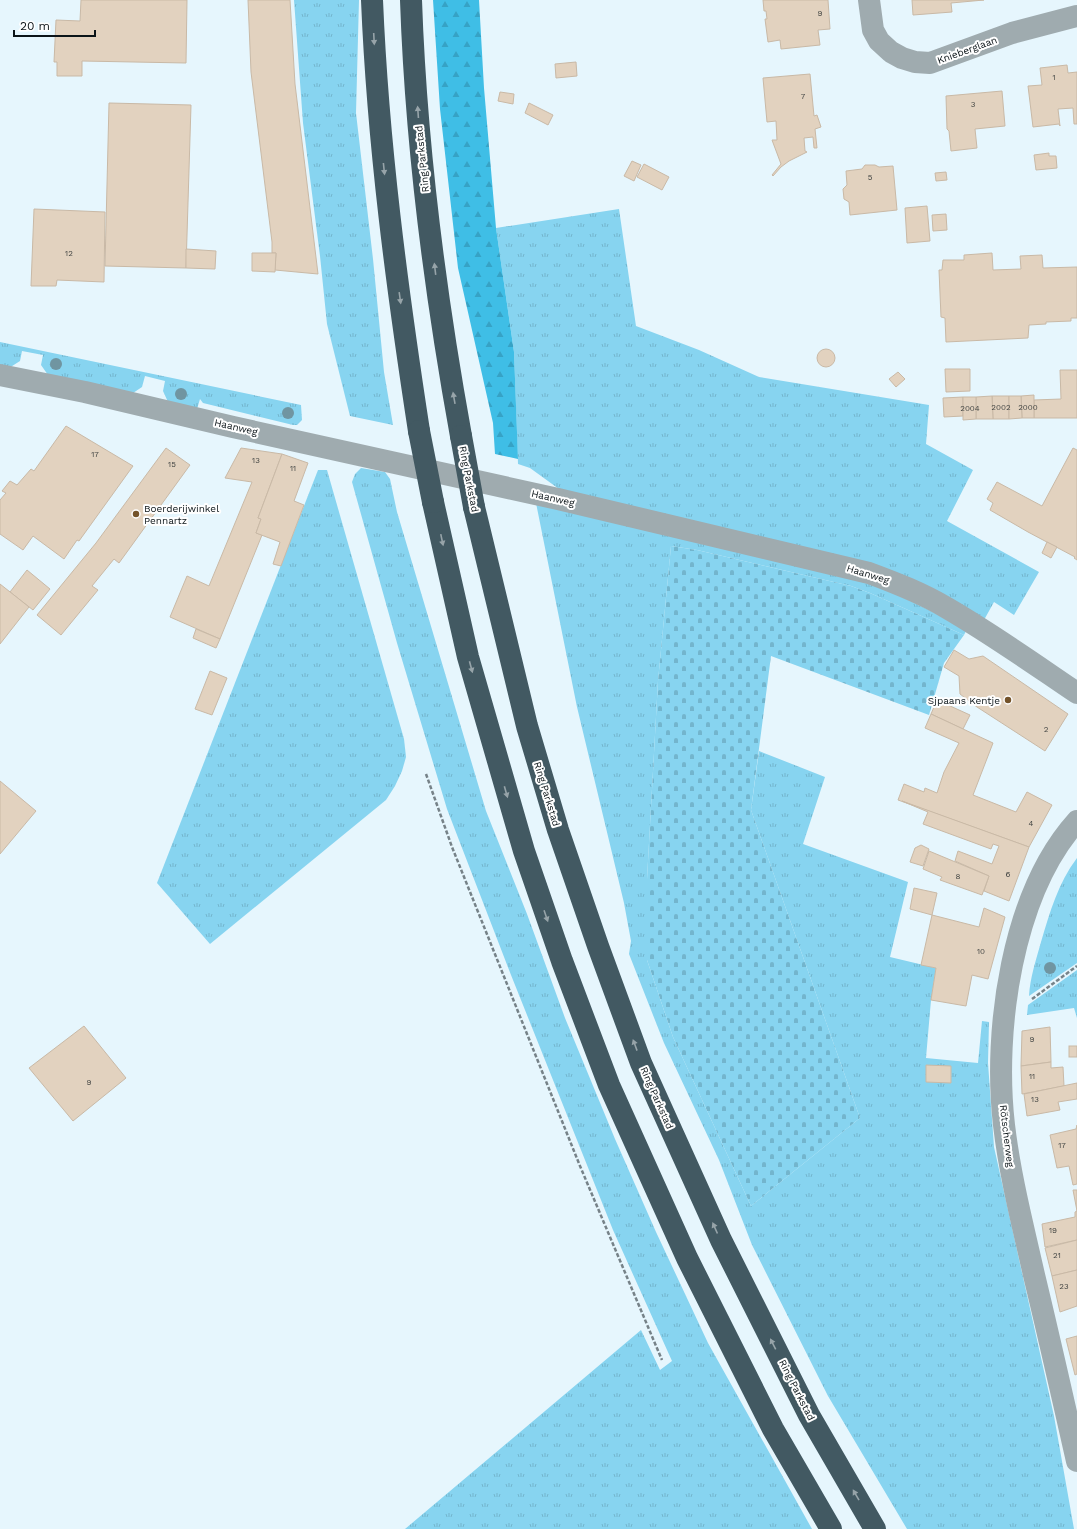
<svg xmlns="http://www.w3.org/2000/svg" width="1077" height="1529" font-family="'Work Sans',sans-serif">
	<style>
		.grass { fill: url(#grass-tufts) }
		.forest { fill: url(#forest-firs) }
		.cemetery { fill: url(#cemetery-stones) }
		.building { fill: #e2d2bf; stroke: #c9b9a6 }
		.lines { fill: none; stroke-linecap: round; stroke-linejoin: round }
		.path { stroke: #768288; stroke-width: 2.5; stroke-dasharray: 4 2; stroke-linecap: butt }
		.street { stroke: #9fabaf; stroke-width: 22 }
		.highway { stroke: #425962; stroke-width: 22 }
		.highway-bridge { stroke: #425962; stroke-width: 22 }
		.tree { fill: #7095a1 }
		.oneway { fill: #97a4a9 }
		.poi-dot { fill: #74532a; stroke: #fff; stroke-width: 1.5 }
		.labels { text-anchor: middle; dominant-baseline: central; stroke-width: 4; stroke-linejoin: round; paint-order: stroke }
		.number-label { font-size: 8px; fill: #414442 }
		.street-label { font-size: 10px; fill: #0b1418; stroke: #fff }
		.poi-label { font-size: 10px; fill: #0b1418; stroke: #fff; text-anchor: start }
	</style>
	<defs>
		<pattern id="grass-tufts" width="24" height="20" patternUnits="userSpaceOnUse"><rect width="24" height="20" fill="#87d4f0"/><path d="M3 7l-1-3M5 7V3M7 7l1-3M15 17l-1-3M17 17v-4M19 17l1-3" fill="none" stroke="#73b5cd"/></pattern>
		<pattern id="forest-firs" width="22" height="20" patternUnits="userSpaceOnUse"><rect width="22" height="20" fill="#3fbee6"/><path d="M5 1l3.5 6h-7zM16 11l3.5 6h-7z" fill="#36a2c5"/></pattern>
		<pattern id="cemetery-stones" width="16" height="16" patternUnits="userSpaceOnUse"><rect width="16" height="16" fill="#87d4f0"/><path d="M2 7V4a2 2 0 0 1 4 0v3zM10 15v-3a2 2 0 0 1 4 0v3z" fill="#73b5cd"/></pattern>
	</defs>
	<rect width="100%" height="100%" fill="#e6f6fd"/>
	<g class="grass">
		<path d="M294,0H359L356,113L373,259L384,372L393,425L350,416L327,324L320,256L303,123Z"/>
		<path d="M619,209L636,326L699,350L759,377L929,405L926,444L973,470L947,521L1039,572L1014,615L994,602L984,620L559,489L530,468L518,464L514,352L496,228Z"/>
		<path d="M0,342L301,405L302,420L297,425H293L203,403L200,399L197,409L168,402L163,391L165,381L145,376L142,387L133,393L48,375L41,365L43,355L22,351L20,361L9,368L0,367Z"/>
		<path d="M361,468L385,472L390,479L397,512L486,811L527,914L565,1018L615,1139L656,1232L708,1343L812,1529H405L641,1330L660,1370L672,1361L613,1230L511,975L447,809L397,643L352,482L355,474Z"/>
		<path d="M318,470H327L404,739L406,757L402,771L395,786L386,800L210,944L157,883Z"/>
		<path d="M536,503L854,579L888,590L933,612L966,631L964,635L870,593L851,586L697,550L671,546L658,681L647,879V960L673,1037L751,1206L860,1118L751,810L759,751L825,777L803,844L908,882L890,957L936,968L931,1000L926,1058L978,1063L982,1021L989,1022L988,1063L994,1147L1054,1416L1074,1529H907L828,1396L752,1245L719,1160L664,1043L629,954L631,941L624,903L577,707Z"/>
		<path d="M1077,858V963L1029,996C1030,978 1036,960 1041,942C1050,912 1058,883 1077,858Z"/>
		<path d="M1077,970V1018L1074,1008L1027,1015L1028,1005Z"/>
	</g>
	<path class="forest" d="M433,0H479L484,88L496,228L514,352L518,459L495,454L493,423L458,268L440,109Z"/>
	<path class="cemetery" d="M671,546L697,550L851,586L870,593L964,635L944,663L929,715L771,656L751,810L860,1118L751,1206L673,1037L647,960V879L658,681Z"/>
	<g class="building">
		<path d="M81,0H187L186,63L82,61V76H57V62H54L56,20L80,21Z"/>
		<path d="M248,0H290L295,84L318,274L275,270L276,253H272V242L251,72Z"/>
		<path d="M763,0H828L830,29L818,30L820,45L781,49L780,40L768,42L765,19H767L766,11H764Z"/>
		<path d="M912,0H984L951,3L952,12L913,15Z"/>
		<path d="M576,62L577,76L556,78L555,64Z"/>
		<path d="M1067,65L1068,73L1077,72V124H1074L1073,108L1058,109L1060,126L1059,124L1033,127L1028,86L1042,85L1040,68Z"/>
		<path d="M810,74L814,116L817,115L821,127L815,129L817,148H814L813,137L804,138L805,151L807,152L789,161L781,167L773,176L772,175L781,164L772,140H777L776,121L767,122L763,78Z"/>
		<path d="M1002,91L1005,126L975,129L977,148L951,151L949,131L947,129L946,96Z"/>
		<path d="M500,92L514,94L513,104L498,101Z"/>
		<path d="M109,103L191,105L186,268L105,266Z"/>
		<path d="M529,103L553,115L548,125L525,113Z"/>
		<path d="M1049,153V156H1056L1057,168L1036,170L1034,155Z"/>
		<path d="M632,161L641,165L634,181L624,176Z"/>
		<path d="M644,164L669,177L662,190L637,177Z"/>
		<path d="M865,165H875L879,167L893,166L897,210L850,215L849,202L844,199L843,189L847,185L846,171L862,169Z"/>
		<path d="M946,172L947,180L936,181L935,173Z"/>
		<path d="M927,206L930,241L907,243L905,208Z"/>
		<path d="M34,209L105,212L104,282L57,280L56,286H31Z"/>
		<path d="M946,214L947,230L933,231L932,215Z"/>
		<path d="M186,249L216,251L215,269L186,268Z"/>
		<path d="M252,253H276L275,272L252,271Z"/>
		<path d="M992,253L993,270L1021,269L1020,256L1042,255L1043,268L1077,267V318H1071V321L1046,322V324L1029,325L1028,338L946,342L945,318L941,317L939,270H942L943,260H964V255Z"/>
		<circle cx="826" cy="358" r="9"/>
		<path d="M945,369H970V391L946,392Z"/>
		<path d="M1060,370H1077V418H1034V400L1061,399Z"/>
		<path d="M898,372L905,379L896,387L889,379Z"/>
		<path d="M1034,395V418H1022L1021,396Z"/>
		<path d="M992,396H1009V419H993Z"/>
		<path d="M992,396L993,419H976V397Z"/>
		<path d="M1009,396H1021L1022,418L1009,419Z"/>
		<path d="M963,397V416L944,417L943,398Z"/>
		<path d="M963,397H976V419L963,420Z"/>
		<path d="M66,426L133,466L79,541L77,540L64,559L33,536L23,550L0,534V500L6,493L2,491L10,481L17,485L31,469L34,471Z"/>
		<path d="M166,448L190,465L119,563L114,559L92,586L98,590L61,635L37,615L96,543Z"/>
		<path d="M241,448L282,454L258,518L261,519L256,533L262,535L220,639L170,617L187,576L209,586L252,482L225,478Z"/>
		<path d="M1073,448L1077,450V560L1074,558L1075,557L1028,532L990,510L993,503L987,499L997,482L1042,506Z"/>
		<path d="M282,454L308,463L294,501L304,505L281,566L273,564L280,542L256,533L261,519L258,518Z"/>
		<path d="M1047,542L1057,547L1051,558L1042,553Z"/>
		<path d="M27,570L50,589L33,610L10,592Z"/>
		<path d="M0,584L29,607L0,644Z"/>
		<path d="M196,629L220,639L216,648L193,638Z"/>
		<path d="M954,650L969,659L983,656L1068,714L1045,751L977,707L960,694L959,676L944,667Z"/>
		<path d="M210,671L227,678L212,715L195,709Z"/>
		<path d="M937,700L970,715L963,729L931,714Z"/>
		<path d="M931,714L993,743L973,795L1016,812L1027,792L1052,805L1029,847L898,800L904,784L924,792L925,788L937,793L944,772L959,743L925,728Z"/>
		<path d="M0,781L36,811L0,854Z"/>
		<path d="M902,801L1029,847L1009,901L984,891L989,876L955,861L958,851L992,864L999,846L993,844L991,849L923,824L928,812Z"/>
		<path d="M921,845L929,849L923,866L910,862L915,848Z"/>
		<path d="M929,851L989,876L982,895L940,880L942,877L923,869Z"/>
		<path d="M914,888L937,893L932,915L910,909Z"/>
		<path d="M984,908L1005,917L988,979L972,975L966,1006L931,1000L936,968L921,965L932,915L979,927Z"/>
		<path d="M84,1026L126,1078L73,1121L29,1068Z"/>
		<path d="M1050,1027L1051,1062L1021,1066L1022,1031Z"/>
		<rect x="1069" y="1046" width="8" height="11"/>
		<path d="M1051,1062V1068L1063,1067L1064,1086L1022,1094L1021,1066Z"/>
		<path d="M926,1065L951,1066V1083L926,1082Z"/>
		<path d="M1077,1083V1099L1058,1102L1060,1110L1027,1116L1024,1094Z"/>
		<path d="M1077,1125V1184L1073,1185L1069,1166L1057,1168L1050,1135L1076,1129Z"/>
		<path d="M1073,1190H1077V1240L1045,1247L1042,1224L1075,1217V1212L1077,1211Z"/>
		<path d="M1077,1240V1270L1052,1276L1045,1248Z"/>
		<path d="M1077,1270V1306L1060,1312L1052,1276Z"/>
		<path d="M1077,1336V1374L1075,1375L1066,1339Z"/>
	</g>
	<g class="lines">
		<g class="path">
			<path d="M426,774L452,847L580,1166L662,1360"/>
			<path d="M1032,999L1077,966"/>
		</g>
		<g class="street">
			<path d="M869,0L873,30L879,41L891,52L902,58L915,62L930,63L1012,33L1077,16"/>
			<path d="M0,375L85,392L233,427L558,499L869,573C896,583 922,593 947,608C992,634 1034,664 1077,693"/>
			<path d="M1077,821C1012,893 993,1030 1004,1125C1010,1176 1023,1226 1034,1275C1049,1337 1063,1399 1077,1461"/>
		</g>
		<g class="highway">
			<path d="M372,0C378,145 397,288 419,431"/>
			<path d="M411,0C416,146 435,293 461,436"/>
			<path d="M433,502L468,657L524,851L562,961L609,1085L687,1258L773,1429L831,1529"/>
			<path d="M474,507L527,726L558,830L598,946L641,1063L721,1240L809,1415L875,1529"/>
		</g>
		<g class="highway-bridge">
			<path d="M419,431L433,502"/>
			<path d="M461,436L474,507"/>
		</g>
	</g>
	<g class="tree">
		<circle cx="56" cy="364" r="6"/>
		<circle cx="181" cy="394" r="6"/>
		<circle cx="288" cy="413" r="6"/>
		<circle cx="1050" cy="968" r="6"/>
	</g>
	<defs><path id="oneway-solid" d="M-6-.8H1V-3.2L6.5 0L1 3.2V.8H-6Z"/></defs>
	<g class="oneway">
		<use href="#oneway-solid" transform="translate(374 39) rotate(87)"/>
		<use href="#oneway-solid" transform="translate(418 112) rotate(-94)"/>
		<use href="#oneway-solid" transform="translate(384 169) rotate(84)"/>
		<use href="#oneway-solid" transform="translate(435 269) rotate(-97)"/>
		<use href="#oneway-solid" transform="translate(400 298) rotate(82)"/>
		<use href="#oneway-solid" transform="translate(454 398) rotate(-100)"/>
		<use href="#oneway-solid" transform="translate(442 540) rotate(78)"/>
		<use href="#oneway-solid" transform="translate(471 667) rotate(75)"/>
		<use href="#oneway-solid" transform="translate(506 792) rotate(74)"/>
		<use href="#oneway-solid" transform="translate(546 916) rotate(71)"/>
		<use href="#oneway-solid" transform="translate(635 1045) rotate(-110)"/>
		<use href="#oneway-solid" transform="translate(715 1228) rotate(-114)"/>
		<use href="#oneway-solid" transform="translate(773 1344) rotate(-117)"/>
		<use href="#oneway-solid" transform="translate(856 1495) rotate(-120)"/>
	</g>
	<g class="poi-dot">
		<circle cx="136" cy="514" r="4"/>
		<circle cx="1008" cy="700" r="4"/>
	</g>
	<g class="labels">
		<g class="number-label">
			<text x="820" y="13">9</text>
			<text x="1054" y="77">1</text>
			<text x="803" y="96">7</text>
			<text x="973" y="104">3</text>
			<text x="870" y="177">5</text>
			<text x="69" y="253">12</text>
			<text x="1001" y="407">2002</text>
			<text x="1028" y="407">2000</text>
			<text x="970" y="408">2004</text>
			<text x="95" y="454">17</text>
			<text x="256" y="460">13</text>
			<text x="172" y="464">15</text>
			<text x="293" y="468">11</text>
			<text x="1046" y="729">2</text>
			<text x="1031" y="823">4</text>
			<text x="1008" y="874">6</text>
			<text x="958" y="876">8</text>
			<text x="981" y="951">10</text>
			<text x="1032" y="1039">9</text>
			<text x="1032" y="1076">11</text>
			<text x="89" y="1082">9</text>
			<text x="1035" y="1099">13</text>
			<text x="1062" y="1145">17</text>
			<text x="1053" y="1230">19</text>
			<text x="1057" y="1255">21</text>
			<text x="1064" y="1286">23</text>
		</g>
		<g class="street-label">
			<text transform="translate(967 50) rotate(-20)">Knieberglaan</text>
			<text transform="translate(422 159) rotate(-96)">Ring Parkstad</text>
			<text transform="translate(236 427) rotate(13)">Haanweg</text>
			<text transform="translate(469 479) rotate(79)">Ring Parkstad</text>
			<text transform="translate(553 498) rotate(13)">Haanweg</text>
			<text transform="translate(868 574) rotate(17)">Haanweg</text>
			<text transform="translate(547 794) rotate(73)">Ring Parkstad</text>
			<text transform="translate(657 1098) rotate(66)">Ring Parkstad</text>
			<text transform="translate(1007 1136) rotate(83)">Rötscherweg</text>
			<text transform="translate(797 1390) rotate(63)">Ring Parkstad</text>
		</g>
		<g class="poi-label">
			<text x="144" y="508">Boerderijwinkel<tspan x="144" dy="12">Pennartz</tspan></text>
			<text x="1000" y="700" text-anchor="end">Sjpaans Kentje</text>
		</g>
	</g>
	<path d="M14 30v6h81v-6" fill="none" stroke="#0b1418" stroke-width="2"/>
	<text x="20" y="30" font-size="12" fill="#0b1418" stroke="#ffffff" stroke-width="3" paint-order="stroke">20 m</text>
</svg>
